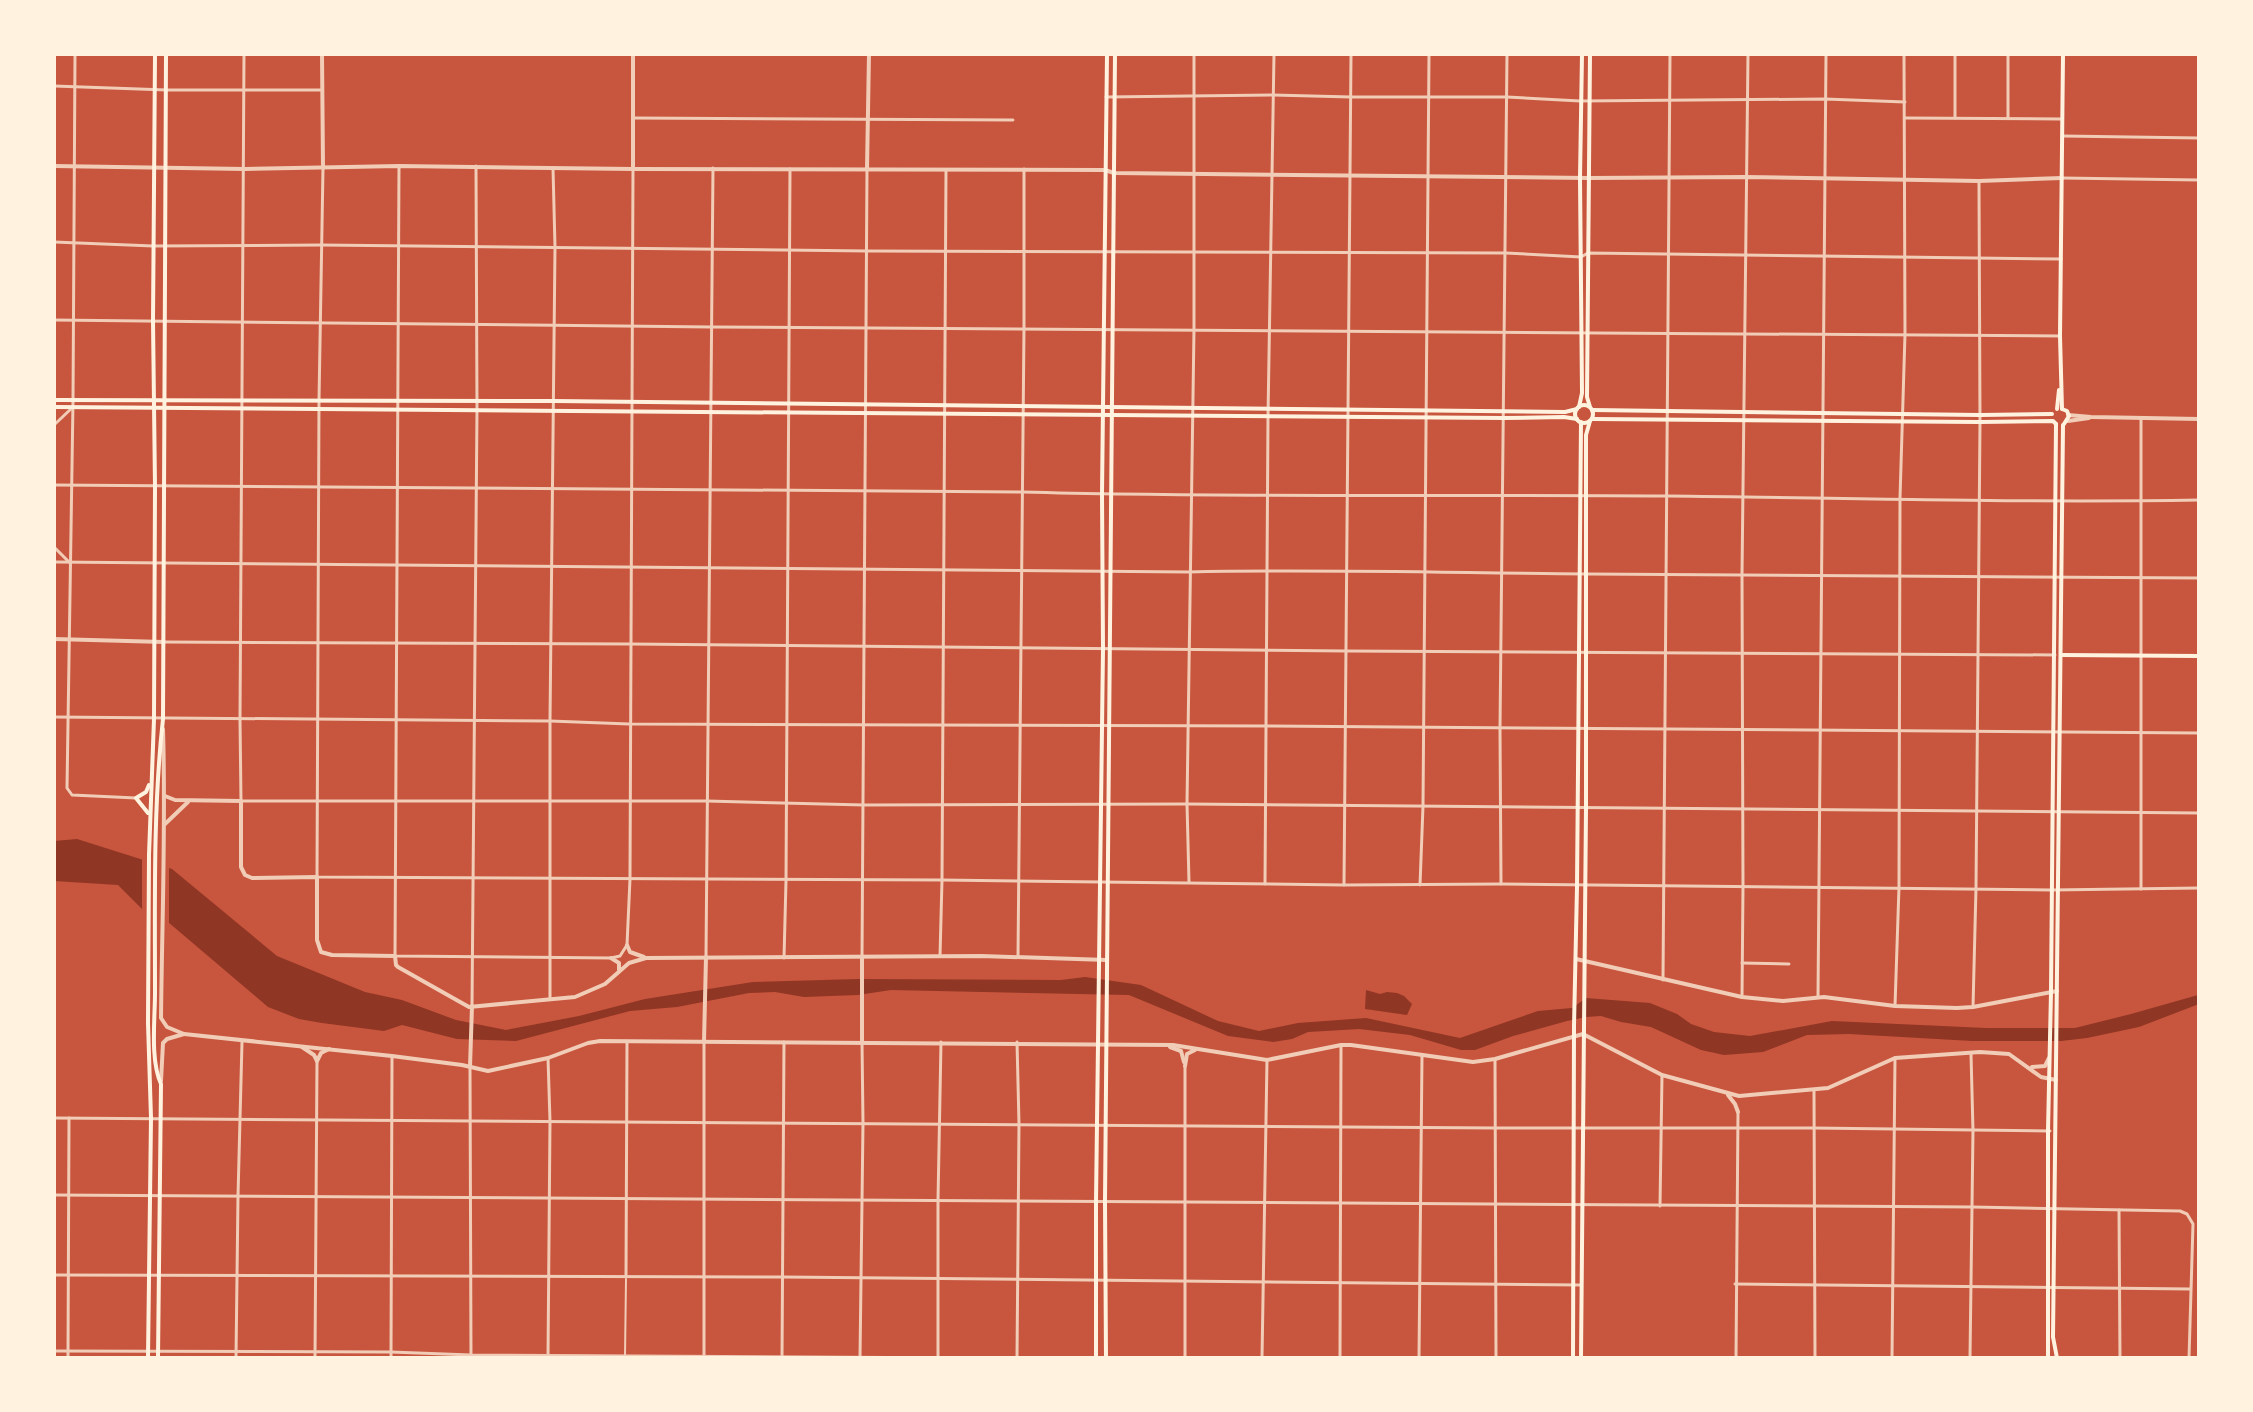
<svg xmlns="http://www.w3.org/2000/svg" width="2253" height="1412" font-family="Rubik,sans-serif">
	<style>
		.water { fill: #8f3625 }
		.pier { fill: #c8553d }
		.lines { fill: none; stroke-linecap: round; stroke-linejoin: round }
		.pedestrian { stroke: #f1ccb7; stroke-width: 2 }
		.minor { stroke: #f1ccb7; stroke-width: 3 }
		.tertiary { stroke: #f1ccb7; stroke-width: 4 }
		.secondary { stroke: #fff3e0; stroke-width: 4 }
	</style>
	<rect width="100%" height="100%" fill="#c8553d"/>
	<g class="water">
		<path d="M77,839L172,869L277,956L365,992L402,1000L456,1020L506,1030L579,1016L645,999L753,982L858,979L1061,980L1085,977L1141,985L1218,1021L1259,1031L1298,1023L1366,1018L1460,1038L1538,1011L1572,1008L1586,998L1650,1003L1677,1014L1691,1024L1714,1032L1750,1036L1832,1021L1986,1028H2075L2131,1014L2198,995L2199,1004L2139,1027L2087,1038L2061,1041H1972L1849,1034L1807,1035L1763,1052L1724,1055L1701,1050L1651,1027L1621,1022L1601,1016L1586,1017L1567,1021L1513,1036L1475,1050H1461L1410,1035L1359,1029L1308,1032L1292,1039L1273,1042L1228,1036L1129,995L891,990L858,995L804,997L775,992L749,993L677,1007L630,1011L516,1041L457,1039L402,1025L384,1031L322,1023L299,1019L268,1007L168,922L146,913L118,885L54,881V841Z"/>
		<path d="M1366,990L1380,994L1387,992L1397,993L1404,996L1412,1004L1407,1015L1365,1009Z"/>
	</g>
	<path class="pier" d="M142,855L169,863V927L142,916Z"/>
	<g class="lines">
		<path class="pedestrian" d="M625,1356L626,1279"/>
		<g class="minor">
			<path d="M75,54L73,402L67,788L72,795L136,798"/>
			<path d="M244,54L240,720L241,801H707L864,805L1187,804L2199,813"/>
			<path d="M1955,54V118"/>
			<path d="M2008,54V118"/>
			<path d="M54,86L167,90H321"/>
			<path d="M1106,97L1273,95L1351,97H1507L1580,101L1825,99L1905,102"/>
			<path d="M633,118L1013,120"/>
			<path d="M1905,118L2061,119"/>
			<path d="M2063,136L2199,138"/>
			<path d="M399,166L395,956L611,958L620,956L627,945L630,879L633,169"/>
			<path d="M323,168L319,401L317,877L942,880L1344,885L1501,884L2051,890L2199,888"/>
			<path d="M2062,178L2199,180"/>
			<path d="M54,242L153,246L321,245L868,251L1506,253L1581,257L1588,253L2061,259"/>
			<path d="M54,320L711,327L2060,336"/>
			<path d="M54,425L73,407"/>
			<path d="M54,485L1022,492C1237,498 1452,494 1668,496C1845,498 2022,503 2199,500"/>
			<path d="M54,547L69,562"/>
			<path d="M54,562L1189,572C1323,569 1455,573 1588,574C1792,576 1996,577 2199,578"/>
			<path d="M164,642L630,644L1347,651L2055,655"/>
			<path d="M54,717L550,721L629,724L1266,726L2199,733"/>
			<path d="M1189,882L1187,804L1194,329V54"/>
			<path d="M1265,884L1268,416L1274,54"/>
			<path d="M1501,884L1500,729L1507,54"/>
			<path d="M1344,885L1351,54"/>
			<path d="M1420,885L1423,806L1429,54"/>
			<path d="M2141,889V419"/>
			<path d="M706,956L713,168"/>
			<path d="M940,956L942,880L946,170"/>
			<path d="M1018,956L1024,328V169"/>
			<path d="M784,958L786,881L790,169"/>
			<path d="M862,958L867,169"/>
			<path d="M1742,963L1789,964"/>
			<path d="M1663,980L1670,54"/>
			<path d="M1742,997L1743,887L1742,575L1748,54"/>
			<path d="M1818,997L1826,54"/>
			<path d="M550,999V721L555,247L553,168"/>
			<path d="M472,1006L477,409L476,166"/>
			<path d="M1895,1006L1899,887L1900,498L1905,334L1904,54"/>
			<path d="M1973,1007L1976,888L1980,422L1979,183"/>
			<path d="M704,1042V1358"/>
			<path d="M548,1058L550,1121L548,1358"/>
			<path d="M1495,1059L1496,1358"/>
			<path d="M1185,1066V1358"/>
			<path d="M470,1067L471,1358"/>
			<path d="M1814,1090L1815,1358"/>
			<path d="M54,1118L1497,1128H1814L2050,1131"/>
			<path d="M54,1195L1973,1207L2180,1211L2187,1214L2193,1224L2189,1358"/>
			<path d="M1660,1206L1662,1075"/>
			<path d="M2119,1210L2120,1358"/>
			<path d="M54,1275L784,1277L1581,1285"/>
			<path d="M626,1277L627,1042"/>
			<path d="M1735,1284L2190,1289"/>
			<path d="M54,1351L391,1352L471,1355L971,1358"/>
			<path d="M68,1358L69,1118"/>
			<path d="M236,1358L238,1196L242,1042"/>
			<path d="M315,1358L317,1061"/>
			<path d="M391,1358L392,1056"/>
			<path d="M782,1358L784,1042"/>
			<path d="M860,1358L863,1123L862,1042"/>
			<path d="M938,1358V1200L941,1042"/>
			<path d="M1017,1358L1019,1124L1017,1042"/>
			<path d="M1262,1358L1267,1060"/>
			<path d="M1340,1358L1341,1045"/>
			<path d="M1419,1358L1422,1056"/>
			<path d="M1736,1358L1738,1112"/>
			<path d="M1892,1358L1895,1058"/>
			<path d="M1970,1358L1973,1131L1971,1054"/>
		</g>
		<g class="tertiary">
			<path d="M322,54L323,168"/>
			<path d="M54,166L245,169L399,166L633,169L1105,170L1114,173L1588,178L1746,177L1979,181L2062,178"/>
			<path d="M633,169V54"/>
			<path d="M867,169L869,54"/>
			<path d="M2068,415L2091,417L2199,419"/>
			<path d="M2068,421L2089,418"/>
			<path d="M54,639L164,642"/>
			<path d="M163,729C166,825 162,922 161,1018L167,1027L184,1034L392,1056L462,1065L488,1071L548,1058L588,1043L600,1041L1173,1045L1267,1060L1341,1045H1351L1473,1062L1495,1059L1583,1034L1662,1075L1739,1096L1828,1088L1895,1058L1980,1052L2009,1054L2041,1077L2056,1080"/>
			<path d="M165,796L175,800L241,801V867L245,875L252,878L317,877V940L321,952L332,955L395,956L396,965L398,967L469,1007L575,997L605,984L629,963L646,958L981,956L1107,960"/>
			<path d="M165,824L188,802"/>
			<path d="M627,945L630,952L644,957"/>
			<path d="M611,958L619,963V970"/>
			<path d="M862,958V1042"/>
			<path d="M1576,959L1742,997L1783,1001L1824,997L1895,1006L1957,1008L1973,1007L2057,991"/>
			<path d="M704,1042L706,957"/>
			<path d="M302,1047L314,1055L317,1061L321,1053L329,1049"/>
			<path d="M1170,1047L1181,1051L1184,1062"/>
			<path d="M1185,1066L1187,1054L1195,1050"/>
			<path d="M470,1067L472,1006"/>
			<path d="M2032,1067L2045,1066L2049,1058"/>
			<path d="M161,1081L163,1043L167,1039L184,1034"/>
			<path d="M1728,1095L1735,1104L1738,1112"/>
		</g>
		<g class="secondary">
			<path d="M54,400L554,401L1565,412L1577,409"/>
			<circle cx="1584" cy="414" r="9"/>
			<path d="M54,407L1504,418L1564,417L1577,419"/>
			<path d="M1579,407L1582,393L1580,178L1582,54"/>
			<path d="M1590,407L1587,397L1590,54"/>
			<path d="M2057,409L2059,390"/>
			<path d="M2062,409L2067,411L2069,416L2064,424"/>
			<path d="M2062,409L2060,336L2063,54"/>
			<path d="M1592,410L1980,415L2052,414"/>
			<path d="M1592,419L1980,422L2053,421L2056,424"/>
			<path d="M2061,655L2199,656"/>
			<path d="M148,813L136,798L146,792L149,785"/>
			<path d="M148,1358L151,1118L148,1023L149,855L154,719L155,487L153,321L155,54"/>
			<path d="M158,1358L161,1084C150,1060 155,1019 155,993C155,903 153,808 163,719L166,54"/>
			<path d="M1096,1358V1202L1103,649L1102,494L1107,54"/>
			<path d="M1106,1358L1105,1202L1115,54"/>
			<path d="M1573,1358L1574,1026L1577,887L1581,422"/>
			<path d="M1581,1358L1586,808V435L1590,421"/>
			<path d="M2048,1358V1131L2051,992L2056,424"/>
			<path d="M2057,1358L2053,1337L2063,425"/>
		</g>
	</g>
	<rect width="2253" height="1412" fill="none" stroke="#fff3e0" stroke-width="112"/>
</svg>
